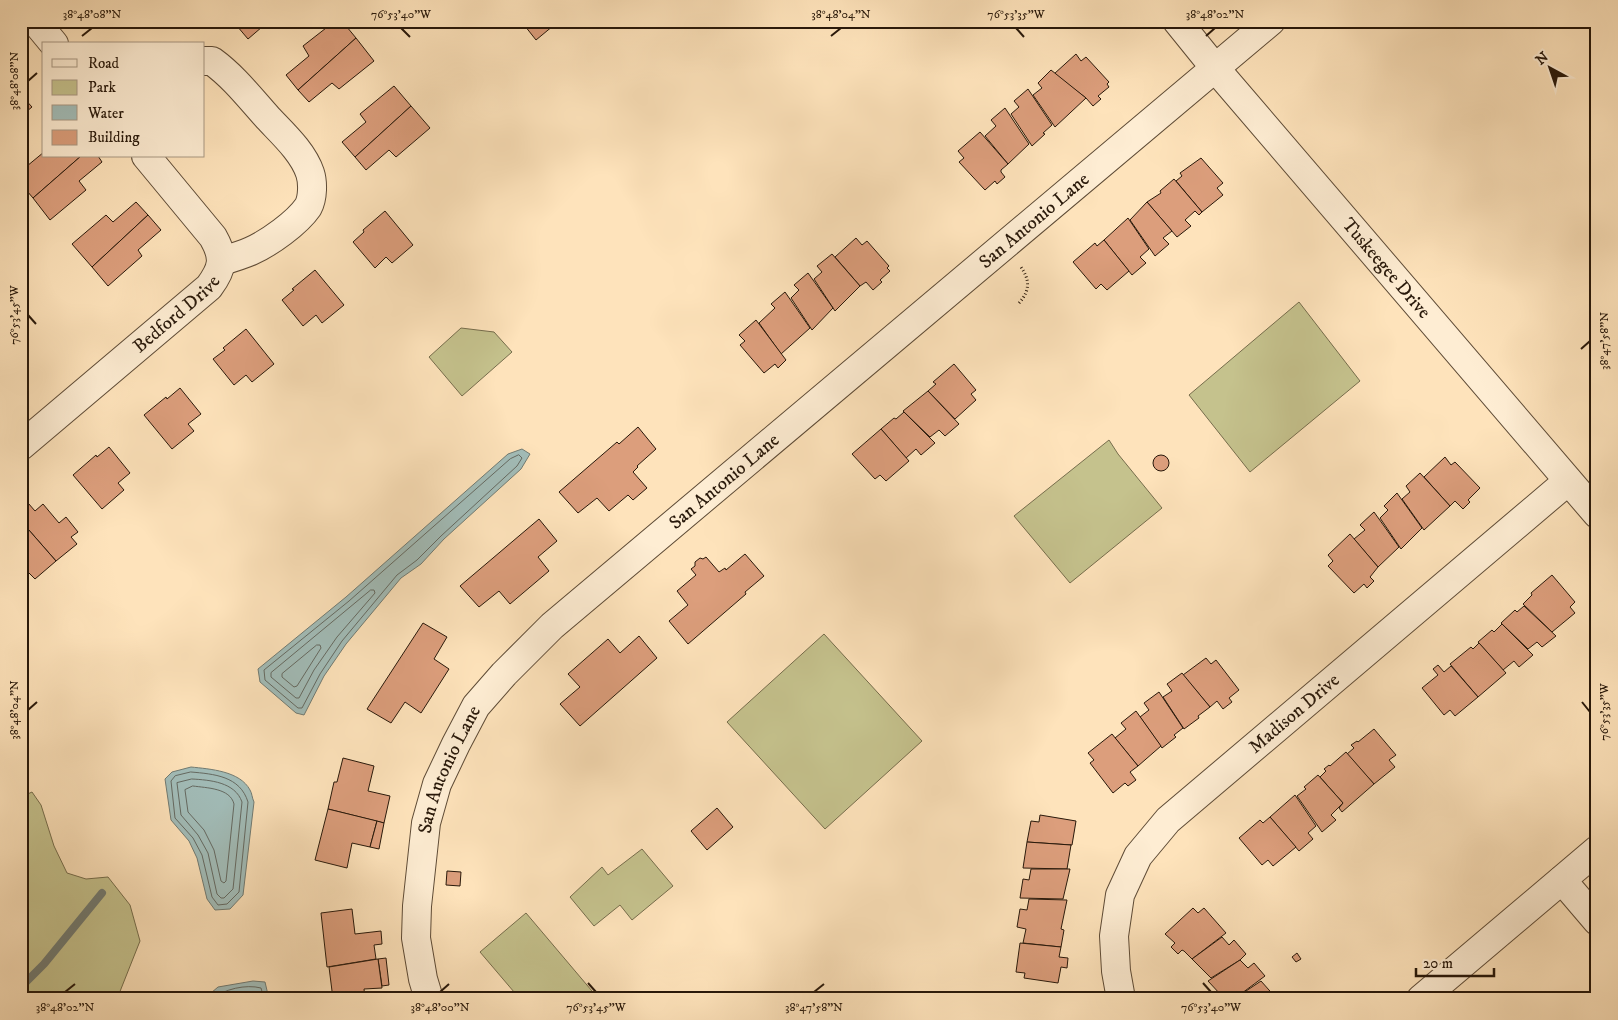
<svg xmlns="http://www.w3.org/2000/svg" width="1618" height="1020" font-family="'IM FELL DW Pica',serif">
	<style>
		.green { fill: #c5c28d; stroke: #766d4c }
		.water { fill: #a2bdb9; stroke: #717b73 }
		.lines { fill: none; stroke-linecap: round; stroke-linejoin: round }
		.shore { stroke: #656a62; stroke-width: 1 }
		.stream { stroke: #717b73; stroke-width: 8 }
		.building { fill: #dc9e7c; stroke: #28180a }
		.minor-casing { stroke: #5e4b36; stroke-width: 30 }
		.path { stroke: #28180a; stroke-width: 3; stroke-dasharray: 1 2.5; stroke-linecap: butt }
		.minor { stroke: #feedd3; stroke-width: 28 }
		.ticks { fill: none; stroke: #28180a; stroke-width: 2 }
		.labels { text-anchor: middle; dominant-baseline: central; stroke-width: 4; stroke-linejoin: round; paint-order: stroke }
		.street-label { font-size: 19px; fill: #28180a; stroke: #feedd3 }
		.neatline { fill: none; stroke: #28180a; stroke-width: 2 }
		.ticks-label { font-size: 12px; text-anchor: middle; fill: #28180a }
	</style>
	<rect width="100%" height="100%" fill="#fee3bb"/>
	<filter id="stains"><feTurbulence type="fractalNoise" baseFrequency=".004" numOctaves="4"/><feColorMatrix values="0 0 0 0 .2 0 0 0 0 .09 0 0 0 0 .02 0 0 0 .5 -.17"/></filter>
	<radialGradient id="worn" r=".72"><stop offset=".6" stop-color="#630" stop-opacity="0"/><stop offset="1" stop-color="#630" stop-opacity=".3"/></radialGradient>
	<g class="green">
		<path d="M1299,302L1360,381L1250,472L1189,395Z"/>
		<path d="M461,328L494,332L512,352L462,396L429,357Z"/>
		<path d="M1109,440L1118,454L1162,508L1070,583L1014,516Z"/>
		<path d="M824,634L922,741L825,829L727,722Z"/>
		<path d="M32,792L41,805L54,846L67,873L86,879L108,877L130,905L140,941L117,999H21V797Z"/>
		<path d="M642,849L673,886L632,920L620,905L594,926L570,897L602,867L608,875Z"/>
		<path d="M526,913L592,991L583,999H520L480,952Z"/>
	</g>
	<g class="water">
		<path d="M522,449L530,454L521,469L444,539L421,564L401,578L346,644L324,676L304,715L296,713L260,682L258,669L346,597L508,454Z"/>
		<path d="M191,767C210,769 240,771 250,790C252,793 252,798 254,802L243,895L230,909L215,910L207,899L197,858L189,841L171,820L165,779L172,772Z"/>
		<path d="M253,981L265,982L269,999H204L218,987Z"/>
	</g>
	<g class="lines">
		<g class="shore">
			<path d="M519,455L522,458L517,466L441,536L417,560L397,575L342,641L320,674L302,708H298L265,680L264,670L349,601L510,459Z"/>
			<path d="M371,590H374L375,593L337,637L314,670L299,698H296L271,677V673Z"/>
			<path d="M317,645H320L321,648L297,686L294,687L282,677V674Z"/>
			<path d="M191,772C214,774 240,776 248,802L239,892L227,904L218,905L212,897L202,855L193,838L175,818L171,781L175,776Z"/>
			<path d="M192,779C210,780 235,782 242,802L233,889L224,898H221L217,894L208,853L198,835L181,815L177,783Z"/>
			<path d="M193,786C207,788 230,788 234,804L226,881L224,883L221,881L214,850L204,830L188,812L185,790Z"/>
			<path d="M212,999C224,989 246,984 261,988L264,999"/>
		</g>
		<path class="stream" d="M21,987L44,964L102,893"/>
	</g>
	<g class="building">
		<path d="M242,21H269L248,39L237,26Z"/>
		<path d="M270,21H284L276,28Z"/>
		<path d="M335,21H342L356,38L298,90L286,75L309,56L303,46Z"/>
		<path d="M521,21H559L536,40Z"/>
		<path d="M356,38L374,61L339,89L332,83L309,102L298,90Z"/>
		<path d="M1076,54L1081,61L1086,57L1109,82L1107,84L1109,87L1098,96L1101,99L1093,106L1086,98L1054,74Z"/>
		<path d="M1051,70L1086,98L1055,127L1033,95L1042,88L1038,83Z"/>
		<path d="M394,86L411,106L355,157L342,142L366,122L360,114Z"/>
		<path d="M1028,89L1052,125L1043,133L1045,134L1032,146L1011,114L1019,107L1014,101Z"/>
		<path d="M21,95L32,107L21,116Z"/>
		<path d="M411,106L430,128L396,157L389,150L366,170L355,157Z"/>
		<path d="M1005,108L1029,144L1008,164L985,136L996,126L991,120Z"/>
		<path d="M980,132L1008,164L1001,170V172L1005,177L997,184L995,181L985,190L959,162L964,158L958,151Z"/>
		<path d="M44,152V156H81L33,198L21,184V171Z"/>
		<path d="M81,156H98L102,162L79,181L86,190L50,220L33,198Z"/>
		<path d="M1201,158L1223,183L1217,188L1223,195L1202,212L1176,181L1182,176L1180,173Z"/>
		<path d="M1174,179L1202,212L1199,215L1195,211L1185,220L1191,226L1177,237L1147,202L1161,193L1160,191Z"/>
		<path d="M136,202L148,215L92,267L72,244L106,215L113,222Z"/>
		<path d="M1147,202L1172,231L1163,238L1169,244L1155,256L1130,220Z"/>
		<path d="M385,211L413,245L392,263L386,257L375,268L353,242L364,232L363,230Z"/>
		<path d="M148,215L161,230L138,250L142,256L108,286L92,267Z"/>
		<path d="M1128,218L1149,249L1140,257L1146,263L1132,275L1104,240Z"/>
		<path d="M856,238L862,245L867,241L889,266L887,268L890,271L880,280L882,282L873,290L866,282L860,286L835,257Z"/>
		<path d="M1104,240L1129,271L1107,290L1101,284L1096,289L1073,262L1095,243L1097,246Z"/>
		<path d="M832,254L860,286L835,311L814,279L822,272L817,266Z"/>
		<path d="M315,270L344,305L322,323L316,315L303,326L282,300L294,290L292,289Z"/>
		<path d="M808,273L833,308L812,330L791,298L799,290L794,285Z"/>
		<path d="M785,292L810,328L781,354L759,323L775,308L771,304Z"/>
		<path d="M756,320L786,360L778,368L775,364L764,373L740,345L745,341L739,335Z"/>
		<path d="M246,329L274,364L252,382L246,375L234,385L213,359L225,350L223,348Z"/>
		<path d="M954,364L976,390L971,394L976,400L955,419L928,391L936,384L933,382Z"/>
		<path d="M180,388L201,414L188,424L194,431L172,449L144,415L166,397L167,399Z"/>
		<path d="M928,391L959,424L945,436L939,430L930,437L903,411Z"/>
		<path d="M904,412L935,443L921,455L916,449L906,458L881,429L894,418L896,419Z"/>
		<path d="M638,427L656,449L637,466L638,467L633,472L647,488L633,500L628,495L609,511L597,498L578,513L559,492L617,442L619,444Z"/>
		<path d="M881,429L909,461L886,481L880,475L875,479L852,454Z"/>
		<path d="M109,447L130,473L118,483L124,490L102,509L73,475L96,455L97,457Z"/>
		<circle cx="1161" cy="463" r="8"/>
		<path d="M1445,457L1451,465L1455,462L1480,488L1468,500L1470,502L1463,509L1455,501L1450,506L1424,477Z"/>
		<path d="M1420,473L1450,506L1424,530L1402,499L1410,492L1406,486Z"/>
		<path d="M1397,493L1422,528L1401,549L1380,518L1388,510L1384,506Z"/>
		<path d="M22,496L35,511L43,504L59,523L66,517L78,532L71,537L77,544L56,561L21,521Z"/>
		<path d="M1374,512L1399,547L1378,567L1354,539L1365,530L1360,525Z"/>
		<path d="M539,519L557,541L538,557L549,571L510,604L499,591L479,607L460,586Z"/>
		<path d="M21,521L56,561L35,579L29,573L21,578Z"/>
		<path d="M1350,534L1378,567L1370,577L1374,581L1367,588L1364,584L1354,593L1328,566L1333,561L1328,555Z"/>
		<path d="M745,554L764,576L745,592L746,594L688,644L669,621L688,605L677,591L696,575L691,569L695,566V562L700,558L703,559L706,557L719,572L725,568L726,570Z"/>
		<path d="M1552,575L1575,602L1570,607L1575,613L1552,632L1523,604L1532,595L1531,593Z"/>
		<path d="M1524,606L1556,636L1542,647L1537,642L1528,649L1501,623L1515,610L1517,612Z"/>
		<path d="M423,623L447,637L434,659L449,669L421,713L405,702L391,723L367,709Z"/>
		<path d="M1502,624L1533,655L1519,667L1514,661L1503,670L1478,642L1492,630L1494,632Z"/>
		<path d="M639,636L657,658L580,726L560,704L580,687L568,674L608,639L620,653Z"/>
		<path d="M1479,643L1506,673L1478,697L1450,664L1471,647L1473,649Z"/>
		<path d="M1206,658L1211,664L1216,660L1239,690L1229,698L1232,702L1223,709L1217,701L1210,707L1183,675Z"/>
		<path d="M1438,665L1444,672L1451,666L1478,697L1455,716L1450,710L1444,715L1422,688L1438,675L1433,669Z"/>
		<path d="M1182,673L1210,707L1198,716L1199,718L1184,729L1163,697L1172,691L1167,684Z"/>
		<path d="M1159,692L1183,728L1174,735L1176,737L1162,748L1140,717L1149,710L1144,703Z"/>
		<path d="M1136,711L1161,746L1138,766L1115,738L1126,729L1121,723Z"/>
		<path d="M1374,729L1396,755L1389,760L1395,767L1374,784L1347,754L1354,748L1351,745L1357,741L1358,742Z"/>
		<path d="M1112,734L1138,766L1130,772L1136,780L1128,786L1125,783L1113,793L1090,763L1094,760L1088,753Z"/>
		<path d="M1346,752L1374,784L1342,812L1339,808L1343,803L1320,777L1326,771L1324,769L1329,765L1330,766Z"/>
		<path d="M343,758L374,766L368,791L390,796L384,823L328,809L334,782H337Z"/>
		<path d="M1318,775L1343,803L1331,815L1336,820L1322,832L1297,796L1306,789L1304,787Z"/>
		<path d="M1295,795L1316,826L1308,833L1313,839L1299,851L1270,817Z"/>
		<path d="M717,808L733,827L707,850L691,831Z"/>
		<path d="M328,809L377,821L370,847L352,843L347,868L315,860Z"/>
		<path d="M1040,815L1076,821L1072,845L1027,842L1031,821L1039,822Z"/>
		<path d="M1270,817L1296,847L1273,866L1268,860L1262,865L1239,838L1260,820L1263,823Z"/>
		<path d="M377,821L384,823L379,849L370,847Z"/>
		<path d="M1027,842L1071,845L1067,869L1023,868Z"/>
		<path d="M1031,869H1070L1063,899L1020,898L1023,879L1029,880Z"/>
		<path d="M447,871L461,872L460,886L446,885Z"/>
		<path d="M1029,899L1067,900L1061,929L1064,930L1061,947L1023,943L1026,929L1017,927L1020,909L1027,910Z"/>
		<path d="M1193,908L1198,913L1204,908L1226,933L1192,959L1184,951L1182,950L1178,954L1171,947L1175,943L1165,934Z"/>
		<path d="M352,909L355,934L381,931L382,944L374,945L376,959L327,967L321,913Z"/>
		<path d="M1222,937L1229,945L1234,940L1246,954L1240,960L1211,978L1192,959Z"/>
		<path d="M1020,943L1061,947L1059,957L1068,958L1067,968L1061,967L1058,983L1024,978L1025,973L1016,972Z"/>
		<path d="M1297,953L1301,959L1296,962L1292,957Z"/>
		<path d="M386,958L389,985L382,986L378,959Z"/>
		<path d="M378,959L382,988L364,989L365,999H333L329,967Z"/>
		<path d="M1240,960L1248,968L1254,963L1265,976L1234,999H1227L1223,994L1221,995L1208,981Z"/>
		<path d="M1261,981L1277,999H1234Z"/>
	</g>
	<g class="lines">
		<g class="minor-casing">
			<g id="minor">
				<path d="M35,21L54,44"/>
				<path id="s1" d="M1177,21L1215,68L1597,514"/>
				<path d="M204,61H212C234,77 250,98 268,118C283,134 303,152 310,173C313,182 313,198 308,207C297,223 269,243 251,251C242,255 232,258 222,261"/>
				<path id="s2" d="M21,446L209,287C223,268 225,258 213,237L146,156"/>
				<path d="M1562,880L1597,921"/>
				<path id="s3" d="M429,999L423,979L416,938L417,906L426,823L437,784L456,744L476,706L504,674L552,626L1271,21"/>
				<path id="s4" d="M1121,999L1116,971L1114,936L1120,895L1138,856L1168,820L1568,481"/>
				<path d="M1421,999L1597,850"/>
			</g>
		</g>
		<path class="path" d="M1019,303C1030,291 1030,280 1021,267"/>
		<use href="#minor" class="minor"/>
	</g>
	<path class="ticks" d="M401,28L410,37M1016,28L1024,37M82,36L92,28M831,36L841,28M1206,36L1215,28M28,81L37,73M28,315L36,324M1581,349L1590,341M1582,702L1590,712M28,710L37,702M588,983L596,992M1203,983L1211,992M65,992L75,984M440,992L449,984M814,992L824,984"/>
	<g class="labels">
		<g class="street-label">
			<text stroke="none"><textPath href="#s3" startOffset="1046">San Antonio Lane</textPath></text>
			<text stroke="none"><textPath href="#s1" startOffset="324">Tuskeegee Drive</textPath></text>
			<text stroke="none"><textPath href="#s2" startOffset="204">Bedford Drive</textPath></text>
			<text stroke="none"><textPath href="#s3" startOffset="641">San Antonio Lane</textPath></text>
			<text stroke="none"><textPath href="#s4" startOffset="360">Madison Drive</textPath></text>
			<text stroke="none"><textPath href="#s3" startOffset="236">San Antonio Lane</textPath></text>
		</g>
	</g>
	<rect width="1618" height="1020" fill="none" stroke="#fee3bb" stroke-width="55"/>
	<rect x="42" y="42" width="162" height="115" fill="#feedd3" stroke="#a89883"/>
	<rect x="52" y="59" width="25" height="8" fill="#feedd3" stroke="#a89883"/>
	<text x="88" y="68" font-size="15" fill="#28180a">Road</text>
	<rect x="52" y="80" width="25" height="15" fill="#c5c28d" stroke="#a89883"/>
	<text x="88" y="92" font-size="15" fill="#28180a">Park</text>
	<rect x="52" y="105" width="25" height="15" fill="#a2bdb9" stroke="#a89883"/>
	<text x="88" y="118" font-size="15" fill="#28180a">Water</text>
	<rect x="52" y="130" width="25" height="15" fill="#dc9e7c" stroke="#a89883"/>
	<text x="88" y="142" font-size="15" fill="#28180a">Building</text>
	<g transform="translate(1550 68) rotate(320)" stroke="#feedd3" stroke-width="4" paint-order="stroke">
	<path d="M0-4L9 19L0 12L-9 19Z" fill="#28180a"/>
	<text y="-8" font-size="14" font-weight="bold" text-anchor="middle" fill="#28180a">N</text>
	</g>
	<path d="M1416 968v8h78v-8" fill="none" stroke="#28180a" stroke-width="2.5"/>
	<text x="1423" y="968" font-size="15" fill="#28180a" stroke="#feedd3" stroke-width="4" paint-order="stroke">20 m</text>
	<rect x="28" y="28" width="1562" height="964" class="neatline"/>
	<g class="ticks-label">
		<text x="92" y="18">38°48'08"N</text>
		<text x="401" y="18">76°53'40"W</text>
		<text x="841" y="18">38°48'04"N</text>
		<text x="1016" y="18">76°53'35"W</text>
		<text x="1215" y="18">38°48'02"N</text>
		<text transform="translate(14 81) rotate(-90)" y="4">38°48'08"N</text>
		<text transform="translate(14 315) rotate(-90)" y="4">76°53'45"W</text>
		<text transform="translate(1604 341) rotate(-90)" y="4">38°47'58"N</text>
		<text transform="translate(14 710) rotate(-90)" y="4">38°48'04"N</text>
		<text transform="translate(1604 712) rotate(-90)" y="4">76°53'35"W</text>
		<text x="65" y="1011">38°48'02"N</text>
		<text x="440" y="1011">38°48'00"N</text>
		<text x="596" y="1011">76°53'45"W</text>
		<text x="814" y="1011">38°47'58"N</text>
		<text x="1211" y="1011">76°53'40"W</text>
	</g>
	<rect width="100%" height="100%" filter="url(#stains)"/>
	<rect width="100%" height="100%" fill="url(#worn)"/>
</svg>
